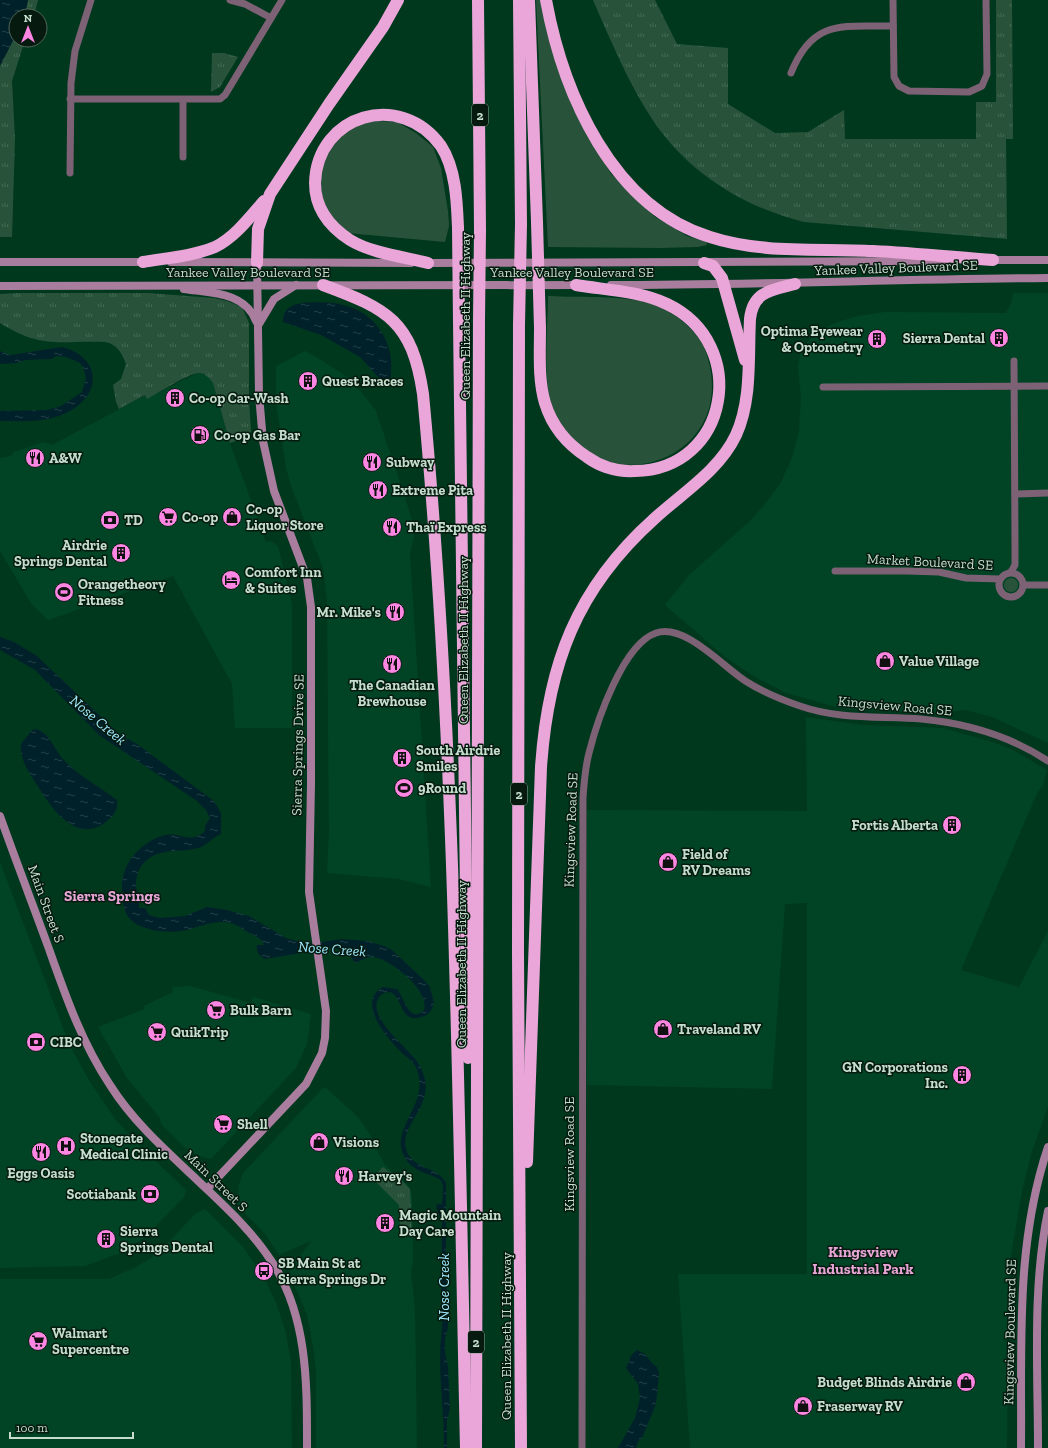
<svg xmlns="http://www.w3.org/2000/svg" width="1048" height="1448" font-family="'Zilla Slab',serif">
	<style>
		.built { fill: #004425 }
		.green { fill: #28533a }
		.park { fill: url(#park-tufts) }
		.water { fill: url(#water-ripples) }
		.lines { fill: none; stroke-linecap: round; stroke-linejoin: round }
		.street { stroke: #7d6175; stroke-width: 7 }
		.secondary { stroke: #a97d9d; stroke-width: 8 }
		.highway { stroke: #eaa6d8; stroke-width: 12 }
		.highway-bridge { stroke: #eaa6d8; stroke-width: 12 }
		.labels { text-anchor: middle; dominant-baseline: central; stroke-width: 3; stroke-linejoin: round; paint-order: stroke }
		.shield { fill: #061a0f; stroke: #8ba293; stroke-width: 1 }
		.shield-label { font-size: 13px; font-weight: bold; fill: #c4ddcc }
		.street-label { font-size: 14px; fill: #c4ddcc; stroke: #061a0f }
		.poi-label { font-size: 14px; font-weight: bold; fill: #c4ddcc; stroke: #061a0f; text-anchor: start }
		.water-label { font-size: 15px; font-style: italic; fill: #9eeaff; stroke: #061a0f }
		.neighbourhood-label { font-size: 15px; font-weight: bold; fill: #e8a6d7; stroke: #061a0f }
	</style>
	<defs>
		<pattern id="park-tufts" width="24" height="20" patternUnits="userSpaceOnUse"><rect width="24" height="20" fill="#28533a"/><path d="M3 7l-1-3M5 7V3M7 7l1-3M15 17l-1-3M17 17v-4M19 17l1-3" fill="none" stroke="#466b55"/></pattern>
		<pattern id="water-ripples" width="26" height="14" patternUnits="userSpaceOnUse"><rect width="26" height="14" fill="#002129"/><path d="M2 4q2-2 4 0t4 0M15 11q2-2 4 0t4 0" fill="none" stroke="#244147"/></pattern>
	</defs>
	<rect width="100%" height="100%" fill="#00381e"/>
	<g class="built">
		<path d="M1013,293H1048V743L992,717L966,710L940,713L857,710L836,707L786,693L755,677L725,657L665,605L689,575L751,520L766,503L781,482L792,458L799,431L801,397L798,366L800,355L805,345L815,334L832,324L857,316L885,312L1006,313L1011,303Z"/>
		<path d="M305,351L318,358L347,377L363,394L376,411L405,497L415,531L410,554L431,887L398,879L327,873L329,834L327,600L323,568L291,486L286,468L276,402V366Z"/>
		<path d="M198,373L208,376L213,383L230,443L266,542L271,541L278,546L292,604V728H235L232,684L173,576L48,620L32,605L0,551V458L11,456L14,452L43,442L52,445L146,395L147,398Z"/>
		<path d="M806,717L863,725L943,728L993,742L1013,750L1047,770L1043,786L1038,791L961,970L1019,987L1048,931V1107L1032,1151L1022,1191L1009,1267L1008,1305L1007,1448H690L678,1274H807V903L785,904L772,1089L587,1085V810L807,811Z"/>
		<path d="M0,862L70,1046L90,1082L115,1119L144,1150L186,1190L184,1197L145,1237L123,1252L85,1266L0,1268Z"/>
		<path d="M190,986L251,1003L253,997L311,1014L307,1044L296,1068L211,1159L202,1157L184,1147L161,1124L160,1118L127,1078L98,1027L145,1009L144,1006L173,992L172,987Z"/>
		<path d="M325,1087L358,1117L369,1133L384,1164L407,1184L412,1194L413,1261L411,1272L415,1310L417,1448H316V1371L313,1346L307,1315L289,1272L311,1241L279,1255L265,1234L237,1205L239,1184L243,1173L321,1090Z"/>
		<path d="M205,1209L243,1247L264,1277L276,1303L285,1329L291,1362L292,1448H0V1279H109L136,1267L148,1260L163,1248L195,1214Z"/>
	</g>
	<g class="green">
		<path d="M536,0H543L548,36L573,109L611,174L655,217L687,236L706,242L707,245L698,247L660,248L548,247Z"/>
		<path d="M378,121L397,122L416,133L433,147L441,168L448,211L449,226L445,242L347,233L327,212L318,186L323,158L334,140L357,125Z"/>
		<path d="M548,296C585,298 626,294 662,307C666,309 670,313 674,315C691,327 703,339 708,359C739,469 579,511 550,398C543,371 548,325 548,296Z"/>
		<circle cx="1011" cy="585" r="7"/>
	</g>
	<g class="park">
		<path d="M0,0H38L34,16H16V40H25L12,81L15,139L12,237H0Z"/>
		<path d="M593,0H655L677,44L728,48V104L775,133L808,132L844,110L845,139H976V102H996V0H1012L1013,139H1006L1007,239L804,222C744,207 690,174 654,122C629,85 611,41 593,0Z"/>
		<path d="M212,53H224L238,57L220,87L211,92Z"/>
		<path d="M18,293H148L214,298L227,301L242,307L249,323V399L251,432L241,439L230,443L213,383C209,378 206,373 198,373C188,374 158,393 147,399L145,395L119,409L116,402L113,385L121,379L126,364C122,353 117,344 105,342C60,340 43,350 0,323V294Z"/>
		<path d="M383,1167L402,1181L410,1189L412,1236H405V1229H400L399,1205L372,1178Z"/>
	</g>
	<g class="water">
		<path d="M0,0H28L25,16H16V35L0,66Z"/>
		<path d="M335,303C343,305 352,307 359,311C386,325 398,359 388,388L360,357L321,335L283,322C282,297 318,303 335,303Z"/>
		<path d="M62,347C102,357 103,396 66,413C46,423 22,421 0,421V411L47,410L61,406L82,392L86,378L83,367L80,363L66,357L56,356L52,359L26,360L16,363L0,364V351L10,355Z"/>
		<path d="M0,637L14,642L37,656L119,734L137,744L214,801L221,813V834C212,837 207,846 198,848C184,852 168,849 155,855C136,863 131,885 141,901L139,903V908H145L149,915L160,918L185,916L207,907L227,910L249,916L286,938L307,944L342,939L367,941L384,946L392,950L425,981L430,987L434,1003C432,1010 429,1015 422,1017C399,1024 404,998 390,992C385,992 380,994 378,999C368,1019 409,1048 418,1063C443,1103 399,1121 406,1149C411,1169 437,1166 446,1183V1274L448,1328L445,1340V1351L448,1367L450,1409L447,1420V1448H444C444,1417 440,1386 440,1355C440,1339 444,1325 441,1309L442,1221L436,1208L437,1204H442C442,1198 444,1189 442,1183C440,1173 409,1176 402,1151C394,1125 429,1103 417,1070C414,1060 405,1057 399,1050C386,1037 356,1001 383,987L397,989C404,996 409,1025 424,1010C430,991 391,959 373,957C368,956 361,961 355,963L351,957L353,955V952L331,948L265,959C259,956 256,952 257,945H264C262,938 257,937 251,934C242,929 235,922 223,922C208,922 197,928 182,931C167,933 141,931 130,919C124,913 122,899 122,890C121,873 128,859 141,848C150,840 165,832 177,835C189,838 195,840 205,831V826L210,818L206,810L197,801L99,735L35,670L0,650Z"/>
		<path d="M36,729C50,733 54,749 63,759C78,776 99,786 117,800C118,810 114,815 107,821C78,845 53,811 39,788C30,774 20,762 21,744L32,730Z"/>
		<path d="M637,1350L645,1354L651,1362L657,1367L659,1374L656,1404L642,1438L638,1441L636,1448H618L635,1418L640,1398L638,1384L626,1368L632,1354Z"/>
	</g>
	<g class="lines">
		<g class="street">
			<path d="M230,0L245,4L271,18"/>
			<path d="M893,0L894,77L899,86L909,91L969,92L982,86L987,74L986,0"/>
			<path d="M791,73C813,18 843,27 893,26"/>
			<path d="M70,99H220L225,95L282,0"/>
			<path d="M183,100V157"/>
			<path d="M70,173L71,83L75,51L91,0"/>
			<path d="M823,387L1048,386"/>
			<path d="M1015,494L1048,493"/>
			<path d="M835,571H907L939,572L966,578L1000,579"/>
			<path d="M1011,572L1015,565V544L1014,361"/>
			<circle cx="1011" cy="585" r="12"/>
			<path d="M1024,585H1048"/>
			<path d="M582,1448L583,798C584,783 585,768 589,753C597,721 623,644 656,633C685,623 723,667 747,682C763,692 782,700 800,706C840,720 880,716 921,719C966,723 1010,736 1048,761"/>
		</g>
		<g class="secondary">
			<path d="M989,260H1048"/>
			<path d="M0,262H147"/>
			<path d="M171,262L411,263"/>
			<path d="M423,263L945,261"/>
			<path d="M611,285C757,285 902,279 1048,278"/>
			<path d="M0,286L581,285"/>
			<path d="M184,289C211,293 245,292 256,321"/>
			<path d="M259,324L274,299L296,285"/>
			<path d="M0,816C16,861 33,905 49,949C66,997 82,1043 110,1085C132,1120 163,1148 193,1176C221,1203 251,1229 272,1262C308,1317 307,1384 307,1448"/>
			<path d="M207,1189L306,1084L322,1053L325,1038L326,1011L309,892L311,784V607L307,578L274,491L263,441L259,395L257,263"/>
			<path d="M1021,1448C1022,1346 1015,1245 1048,1147"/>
			<path d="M1038,1448C1038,1369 1032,1288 1048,1211"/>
		</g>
		<g class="highway">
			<path d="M478,0L480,230"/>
			<path d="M519,0L521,224"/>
			<path d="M529,0L537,222"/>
			<path d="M546,0C563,93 612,207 710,237C762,254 819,248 873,251C913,253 953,257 993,260"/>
			<path d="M143,262C167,258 193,256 215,247C235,237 250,217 264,201"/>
			<path d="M257,263L258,229L270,194L329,104L383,27L398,0"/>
			<path d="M428,263C404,257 371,253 350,240C330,227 315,208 315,183C317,114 401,90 441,146C456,169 457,202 458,228"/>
			<path d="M704,263L713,266L722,278L745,360"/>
			<path d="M323,285C388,309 412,321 423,394C456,744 458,1096 466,1448"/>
			<path d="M459,321L468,1058"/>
			<path d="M519,325L518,953L521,1448"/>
			<path d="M540,328C540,352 538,380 545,403C552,426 567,444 587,457C601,467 618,472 635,471C729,470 751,344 667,304C640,291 606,290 576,285"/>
			<path d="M527,1162L541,767C548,665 576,589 654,519C682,493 719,471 736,435C752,400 748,358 750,319C753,291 772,290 795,284"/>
			<path d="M476,1448L479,321"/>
		</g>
		<g class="highway-bridge">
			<path d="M537,222L540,328"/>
			<path d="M458,228L459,321"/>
			<path d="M479,321L480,230"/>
			<path d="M519,325L521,224"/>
		</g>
	</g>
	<defs>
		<g id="building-disc" transform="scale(1)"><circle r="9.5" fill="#fd86e2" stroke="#061a0f"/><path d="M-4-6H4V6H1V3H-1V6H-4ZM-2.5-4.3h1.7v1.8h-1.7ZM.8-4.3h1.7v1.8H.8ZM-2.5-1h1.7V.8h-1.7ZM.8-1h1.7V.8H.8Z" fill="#111"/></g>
		<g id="fuel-disc" transform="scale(1)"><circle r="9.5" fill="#fd86e2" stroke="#061a0f"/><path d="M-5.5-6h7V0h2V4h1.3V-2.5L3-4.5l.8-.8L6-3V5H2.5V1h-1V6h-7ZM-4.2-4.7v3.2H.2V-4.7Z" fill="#111"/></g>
		<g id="restaurant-disc" transform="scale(1)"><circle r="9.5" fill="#fd86e2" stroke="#061a0f"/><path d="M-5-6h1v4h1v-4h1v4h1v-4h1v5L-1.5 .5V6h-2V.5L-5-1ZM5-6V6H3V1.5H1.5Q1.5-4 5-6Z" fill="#111"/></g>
		<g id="supermarket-disc" transform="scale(1)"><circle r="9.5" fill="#fd86e2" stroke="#061a0f"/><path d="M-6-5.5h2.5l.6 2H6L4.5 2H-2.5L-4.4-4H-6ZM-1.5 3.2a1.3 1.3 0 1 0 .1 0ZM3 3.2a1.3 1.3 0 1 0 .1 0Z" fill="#111"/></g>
		<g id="shop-disc" transform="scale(1)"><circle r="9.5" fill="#fd86e2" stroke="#061a0f"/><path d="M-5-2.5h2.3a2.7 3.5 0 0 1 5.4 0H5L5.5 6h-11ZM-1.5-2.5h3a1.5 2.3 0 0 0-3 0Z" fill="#111"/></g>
		<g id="bank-disc" transform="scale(1)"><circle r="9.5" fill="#fd86e2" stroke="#061a0f"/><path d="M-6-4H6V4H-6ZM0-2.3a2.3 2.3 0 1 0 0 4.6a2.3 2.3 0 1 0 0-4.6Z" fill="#111"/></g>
		<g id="hotel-disc" transform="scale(1)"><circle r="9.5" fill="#fd86e2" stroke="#061a0f"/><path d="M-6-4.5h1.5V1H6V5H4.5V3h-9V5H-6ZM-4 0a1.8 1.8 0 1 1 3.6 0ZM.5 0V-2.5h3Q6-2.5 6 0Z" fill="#111"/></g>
		<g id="stadium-disc" transform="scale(1)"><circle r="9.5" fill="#fd86e2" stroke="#061a0f"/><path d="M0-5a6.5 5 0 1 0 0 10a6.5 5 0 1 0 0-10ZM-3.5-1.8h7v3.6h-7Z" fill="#111"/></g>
		<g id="hospital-disc" transform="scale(1)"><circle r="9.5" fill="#fd86e2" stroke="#061a0f"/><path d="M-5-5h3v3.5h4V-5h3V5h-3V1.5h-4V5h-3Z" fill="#111"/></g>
		<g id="bus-disc" transform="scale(1)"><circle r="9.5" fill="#fd86e2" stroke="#061a0f"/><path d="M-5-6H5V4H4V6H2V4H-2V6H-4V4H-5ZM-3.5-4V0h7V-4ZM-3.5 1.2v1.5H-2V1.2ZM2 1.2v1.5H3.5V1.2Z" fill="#111"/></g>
	</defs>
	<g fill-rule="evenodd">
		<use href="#building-disc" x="999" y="338"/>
		<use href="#building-disc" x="877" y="339"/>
		<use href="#building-disc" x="308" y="381"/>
		<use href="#building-disc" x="175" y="398"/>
		<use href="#fuel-disc" x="200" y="435"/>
		<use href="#restaurant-disc" x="35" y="458"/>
		<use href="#restaurant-disc" x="372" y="462"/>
		<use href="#restaurant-disc" x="378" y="490"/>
		<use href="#supermarket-disc" x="168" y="517"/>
		<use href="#shop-disc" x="232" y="517"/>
		<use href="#bank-disc" x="110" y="520"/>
		<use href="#restaurant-disc" x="392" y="527"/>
		<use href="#building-disc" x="121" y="553"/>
		<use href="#hotel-disc" x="231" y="580"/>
		<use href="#stadium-disc" x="64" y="592"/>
		<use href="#restaurant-disc" x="395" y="612"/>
		<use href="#shop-disc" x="885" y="661"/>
		<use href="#restaurant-disc" x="392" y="664"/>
		<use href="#building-disc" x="402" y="758"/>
		<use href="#stadium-disc" x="404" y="788"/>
		<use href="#building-disc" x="952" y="825"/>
		<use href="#shop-disc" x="668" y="862"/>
		<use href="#supermarket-disc" x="216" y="1010"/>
		<use href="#shop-disc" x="663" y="1029"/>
		<use href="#supermarket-disc" x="157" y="1032"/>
		<use href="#bank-disc" x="36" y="1042"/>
		<use href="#building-disc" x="962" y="1075"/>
		<use href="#supermarket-disc" x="223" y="1124"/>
		<use href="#shop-disc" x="319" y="1142"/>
		<use href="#hospital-disc" x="66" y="1146"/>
		<use href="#restaurant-disc" x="41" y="1152"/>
		<use href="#restaurant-disc" x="344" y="1176"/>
		<use href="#bank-disc" x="150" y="1194"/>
		<use href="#building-disc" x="385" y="1223"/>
		<use href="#building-disc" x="106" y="1239"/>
		<use href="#bus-disc" x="264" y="1271"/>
		<use href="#supermarket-disc" x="38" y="1341"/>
		<use href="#shop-disc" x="966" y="1382"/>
		<use href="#shop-disc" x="803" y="1406"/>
	</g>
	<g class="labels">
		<g class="shield">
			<rect x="472" y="104" width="16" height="22" rx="3"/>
			<rect x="511" y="783" width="16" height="22" rx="3"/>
			<rect x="468" y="1331" width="16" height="22" rx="3"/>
		</g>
		<g class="shield-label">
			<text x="480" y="115">2</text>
			<text x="519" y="794">2</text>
			<text x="476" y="1342">2</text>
		</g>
		<g class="street-label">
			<text transform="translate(896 268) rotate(-2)">Yankee Valley Boulevard SE</text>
			<text x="248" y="272">Yankee Valley Boulevard SE</text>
			<text x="572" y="272">Yankee Valley Boulevard SE</text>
			<text transform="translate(465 316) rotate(-90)">Queen Elizabeth II Highway</text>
			<text transform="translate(930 562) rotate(3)">Market Boulevard SE</text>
			<text transform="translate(463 640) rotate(-90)">Queen Elizabeth II Highway</text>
			<text transform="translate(895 706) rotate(5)">Kingsview Road SE</text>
			<text transform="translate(298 745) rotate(-89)">Sierra Springs Drive SE</text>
			<text transform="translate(571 830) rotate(-88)">Kingsview Road SE</text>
			<text transform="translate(46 904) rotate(70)">Main Street S</text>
			<text transform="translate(461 964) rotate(-90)">Queen Elizabeth II Highway</text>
			<text transform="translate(569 1154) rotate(-90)">Kingsview Road SE</text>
			<text transform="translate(216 1181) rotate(44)">Main Street S</text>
			<text transform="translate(1010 1332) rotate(-89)">Kingsview Boulevard SE</text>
			<text transform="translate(506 1336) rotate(-90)">Queen Elizabeth II Highway</text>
		</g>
		<g class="poi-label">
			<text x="863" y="331" text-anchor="end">Optima Eyewear<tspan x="863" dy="16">&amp; Optometry</tspan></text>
			<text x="985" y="338" text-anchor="end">Sierra Dental</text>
			<text x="322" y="381">Quest Braces</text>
			<text x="189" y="398">Co-op Car-Wash</text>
			<text x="214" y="435">Co-op Gas Bar</text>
			<text x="49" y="458">A&amp;W</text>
			<text x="386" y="462">Subway</text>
			<text x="392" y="490">Extreme Pita</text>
			<text x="246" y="509">Co-op<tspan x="246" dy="16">Liquor Store</tspan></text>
			<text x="182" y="517">Co-op</text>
			<text x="124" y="520">TD</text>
			<text x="406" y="527">Thaï Express</text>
			<text x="107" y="545" text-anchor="end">Airdrie<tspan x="107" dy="16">Springs Dental</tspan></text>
			<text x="245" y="572">Comfort Inn<tspan x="245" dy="16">&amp; Suites</tspan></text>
			<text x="78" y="584">Orangetheory<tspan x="78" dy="16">Fitness</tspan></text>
			<text x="381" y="612" text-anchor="end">Mr. Mike's</text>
			<text x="899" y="661">Value Village</text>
			<text x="392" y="685" text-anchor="middle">The Canadian<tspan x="392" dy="16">Brewhouse</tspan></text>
			<text x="416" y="750">South Airdrie<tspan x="416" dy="16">Smiles</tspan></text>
			<text x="418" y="788">9Round</text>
			<text x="938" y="825" text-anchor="end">Fortis Alberta</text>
			<text x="682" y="854">Field of<tspan x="682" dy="16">RV Dreams</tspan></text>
			<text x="230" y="1010">Bulk Barn</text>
			<text x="677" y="1029">Traveland RV</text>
			<text x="171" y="1032">QuikTrip</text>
			<text x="50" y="1042">CIBC</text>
			<text x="948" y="1067" text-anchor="end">GN Corporations<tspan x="948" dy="16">Inc.</tspan></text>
			<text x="237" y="1124">Shell</text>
			<text x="80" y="1138">Stonegate<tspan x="80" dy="16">Medical Clinic</tspan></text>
			<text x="333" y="1142">Visions</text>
			<text x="41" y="1173" text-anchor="middle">Eggs Oasis</text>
			<text x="358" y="1176">Harvey's</text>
			<text x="136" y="1194" text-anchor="end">Scotiabank</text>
			<text x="399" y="1215">Magic Mountain<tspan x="399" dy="16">Day Care</tspan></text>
			<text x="120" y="1231">Sierra<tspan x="120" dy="16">Springs Dental</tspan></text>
			<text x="278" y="1263">SB Main St at<tspan x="278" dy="16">Sierra Springs Dr</tspan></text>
			<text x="52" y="1333">Walmart<tspan x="52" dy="16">Supercentre</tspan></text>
			<text x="952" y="1382" text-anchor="end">Budget Blinds Airdrie</text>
			<text x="817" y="1406">Fraserway RV</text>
		</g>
		<g class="water-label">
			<text transform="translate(98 720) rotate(40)">Nose Creek</text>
			<text transform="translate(332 949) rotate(4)">Nose Creek</text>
			<text transform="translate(444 1287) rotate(-90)">Nose Creek</text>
		</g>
		<g class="neighbourhood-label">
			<text x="112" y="896">Sierra Springs</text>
			<text x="863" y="1252">Kingsview<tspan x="863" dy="17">Industrial Park</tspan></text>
		</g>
	</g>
	<g transform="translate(28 28)"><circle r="19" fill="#061a0f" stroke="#52685b"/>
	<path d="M0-3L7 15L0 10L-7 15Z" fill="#fd86e2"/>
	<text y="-6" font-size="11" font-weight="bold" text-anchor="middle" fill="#c4ddcc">N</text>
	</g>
	<path d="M10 1432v6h123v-6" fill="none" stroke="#c4ddcc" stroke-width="2"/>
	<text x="16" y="1432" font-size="12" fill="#c4ddcc" stroke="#061a0f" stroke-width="3" paint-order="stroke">100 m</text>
</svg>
